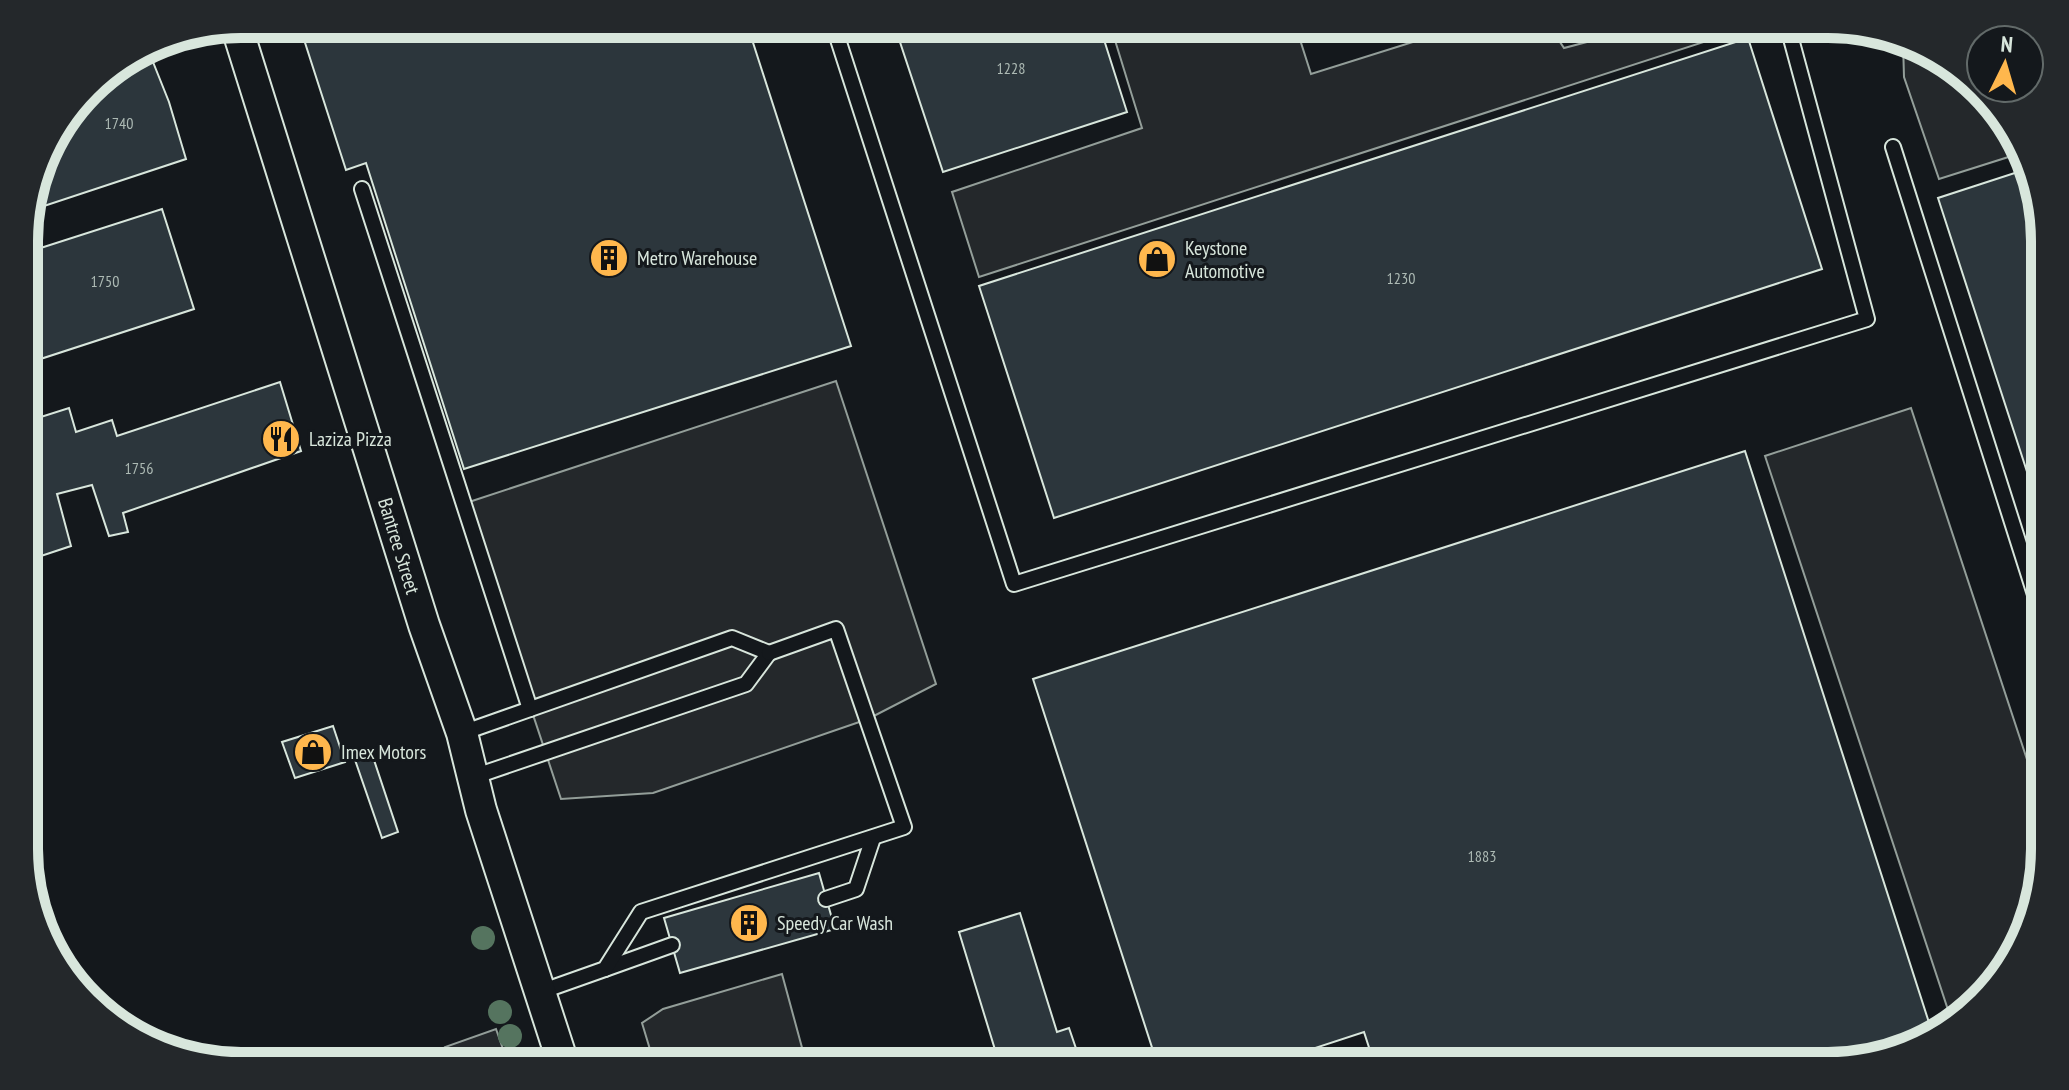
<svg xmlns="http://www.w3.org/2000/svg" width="2069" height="1090" font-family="'PT Sans Narrow',sans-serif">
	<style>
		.parking { fill: #24282b; stroke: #939e99; stroke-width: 2 }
		.building { fill: #2c363c; stroke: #d8e6dc; stroke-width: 2 }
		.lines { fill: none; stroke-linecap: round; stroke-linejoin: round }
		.service-casing { stroke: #d8e6dc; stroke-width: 18 }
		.minor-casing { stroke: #d8e6dc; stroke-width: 34 }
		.service { stroke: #14181c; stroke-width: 14 }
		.minor { stroke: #14181c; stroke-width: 30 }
		.tree { fill: #55745f }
		.labels { text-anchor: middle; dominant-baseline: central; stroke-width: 6; stroke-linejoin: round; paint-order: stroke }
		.number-label { font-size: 16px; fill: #adbab4 }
		.poi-label { font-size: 20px; fill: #d8e6dc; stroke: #14181c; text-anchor: start }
		.street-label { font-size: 20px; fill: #d8e6dc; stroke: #14181c }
		.rim { fill: none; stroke: #d8e6dc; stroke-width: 10 }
	</style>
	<rect width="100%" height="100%" fill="#14181c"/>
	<g class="parking">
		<path d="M1110,24H1295L1311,74L1470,24H1548L1564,48L1655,24H1745L1747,28L979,277L952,192L1142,128Z"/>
		<path d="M1903,42L1924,47L2008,120L2021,153L1939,179L1904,77Z"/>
		<path d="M836,381L936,684L868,719L653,793L561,799L463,504Z"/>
		<path d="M1911,408L2045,814V850L2022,945L1953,1025L1765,456Z"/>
		<path d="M782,974L807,1066H655L642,1023L663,1009Z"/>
		<path d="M496,1029L509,1066H451L445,1047Z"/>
	</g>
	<g class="building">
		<path d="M299,24H747L851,346L464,469L366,163L346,170Z"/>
		<path d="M894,24H1099L1127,112L943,172Z"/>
		<path d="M1307,24H1351L1312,37Z"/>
		<path d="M1748,38L1822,269L1054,518L979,286Z"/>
		<path d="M147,47L169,102L186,159L29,211L47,145L98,78Z"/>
		<path d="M2027,169L2043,213L2044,483L2032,487L1938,198Z"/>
		<path d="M162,209L194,309L25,364V253Z"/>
		<path d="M280,382L301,451L123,513L128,532L109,536L92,485L57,494L71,546L38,557L25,521V422L69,408L76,432L112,420L117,436Z"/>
		<path d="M1745,451L1933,1035L1842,1066H1375L1364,1032L1260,1066H1158L1033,679Z"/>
		<path d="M333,726L345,762L295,778L282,742Z"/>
		<path d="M371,751L398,832L382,838L354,757Z"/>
		<path d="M819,873L835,929L680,973L664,918Z"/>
		<path d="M1020,913L1057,1032L1069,1028L1082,1066H1000L959,932Z"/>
		<path d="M434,1050L440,1066H385Z"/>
	</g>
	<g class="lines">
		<g class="service-casing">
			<g id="service">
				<path d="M833,24L1014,584L1867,319L1787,24"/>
				<path d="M1893,147L2044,623"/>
				<path d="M362,189L530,709"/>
				<path d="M462,733L732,638L769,653L746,684L473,777"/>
				<path d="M826,899L856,889L873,838"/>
				<path d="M605,969L672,945"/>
				<path d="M540,992L605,969L641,912L904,827L836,629L769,653"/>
			</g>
		</g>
		<g class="minor-casing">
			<path id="minor" d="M236,25L424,625L462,733L481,810L564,1066"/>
		</g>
		<use href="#service" class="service"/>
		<use href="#minor" class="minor"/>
	</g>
	<g class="tree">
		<circle cx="483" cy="938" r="12"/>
		<circle cx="500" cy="1012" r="12"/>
		<circle cx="510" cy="1036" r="12"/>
	</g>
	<defs>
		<g id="building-disc" transform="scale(2)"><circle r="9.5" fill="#ffb74d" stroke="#14181c"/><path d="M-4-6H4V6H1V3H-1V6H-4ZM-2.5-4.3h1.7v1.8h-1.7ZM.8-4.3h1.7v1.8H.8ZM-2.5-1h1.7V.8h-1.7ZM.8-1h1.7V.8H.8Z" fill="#111"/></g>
		<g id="shop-disc" transform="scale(2)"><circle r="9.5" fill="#ffb74d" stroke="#14181c"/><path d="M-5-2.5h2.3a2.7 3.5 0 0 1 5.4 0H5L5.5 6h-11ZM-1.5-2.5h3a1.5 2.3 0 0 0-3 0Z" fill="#111"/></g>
		<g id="restaurant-disc" transform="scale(2)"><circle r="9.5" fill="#ffb74d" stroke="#14181c"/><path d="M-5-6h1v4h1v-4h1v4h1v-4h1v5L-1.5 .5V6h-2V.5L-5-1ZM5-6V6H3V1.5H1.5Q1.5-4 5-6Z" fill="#111"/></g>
	</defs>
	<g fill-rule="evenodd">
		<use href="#building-disc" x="609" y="258"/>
		<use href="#shop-disc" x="1157" y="259"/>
		<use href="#restaurant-disc" x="281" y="439"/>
		<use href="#shop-disc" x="313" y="752"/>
		<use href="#building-disc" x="749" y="923"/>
	</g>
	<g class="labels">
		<g class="number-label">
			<text x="1011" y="68">1228</text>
			<text x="119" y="123">1740</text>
			<text x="1401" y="278">1230</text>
			<text x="105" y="281">1750</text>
			<text x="139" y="468">1756</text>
			<text x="1482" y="856">1883</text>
		</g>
		<g class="poi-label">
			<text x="1185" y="248">Keystone<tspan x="1185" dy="23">Automotive</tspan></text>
			<text x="637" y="258">Metro Warehouse</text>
			<text x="309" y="439">Laziza Pizza</text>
			<text x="341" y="752">Imex Motors</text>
			<text x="777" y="923">Speedy Car Wash</text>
		</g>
		<g class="street-label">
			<text transform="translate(399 546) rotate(73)">Bantree Street</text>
		</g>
	</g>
	<path d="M0 0H2069V1090H0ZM241 38H1828A203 203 0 0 1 2031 241V849A203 203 0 0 1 1828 1052H241A203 203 0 0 1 38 849V241A203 203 0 0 1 241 38Z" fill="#24282b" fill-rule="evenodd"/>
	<path class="rim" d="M241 38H1828A203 203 0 0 1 2031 241V849A203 203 0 0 1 1828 1052H241A203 203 0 0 1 38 849V241A203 203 0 0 1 241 38Z"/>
	<g transform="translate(2005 64) rotate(5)"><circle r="38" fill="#14181c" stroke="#626a69" stroke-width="2"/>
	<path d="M0-6L14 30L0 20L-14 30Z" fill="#ffb74d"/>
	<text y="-12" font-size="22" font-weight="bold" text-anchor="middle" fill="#d8e6dc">N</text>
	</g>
</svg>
